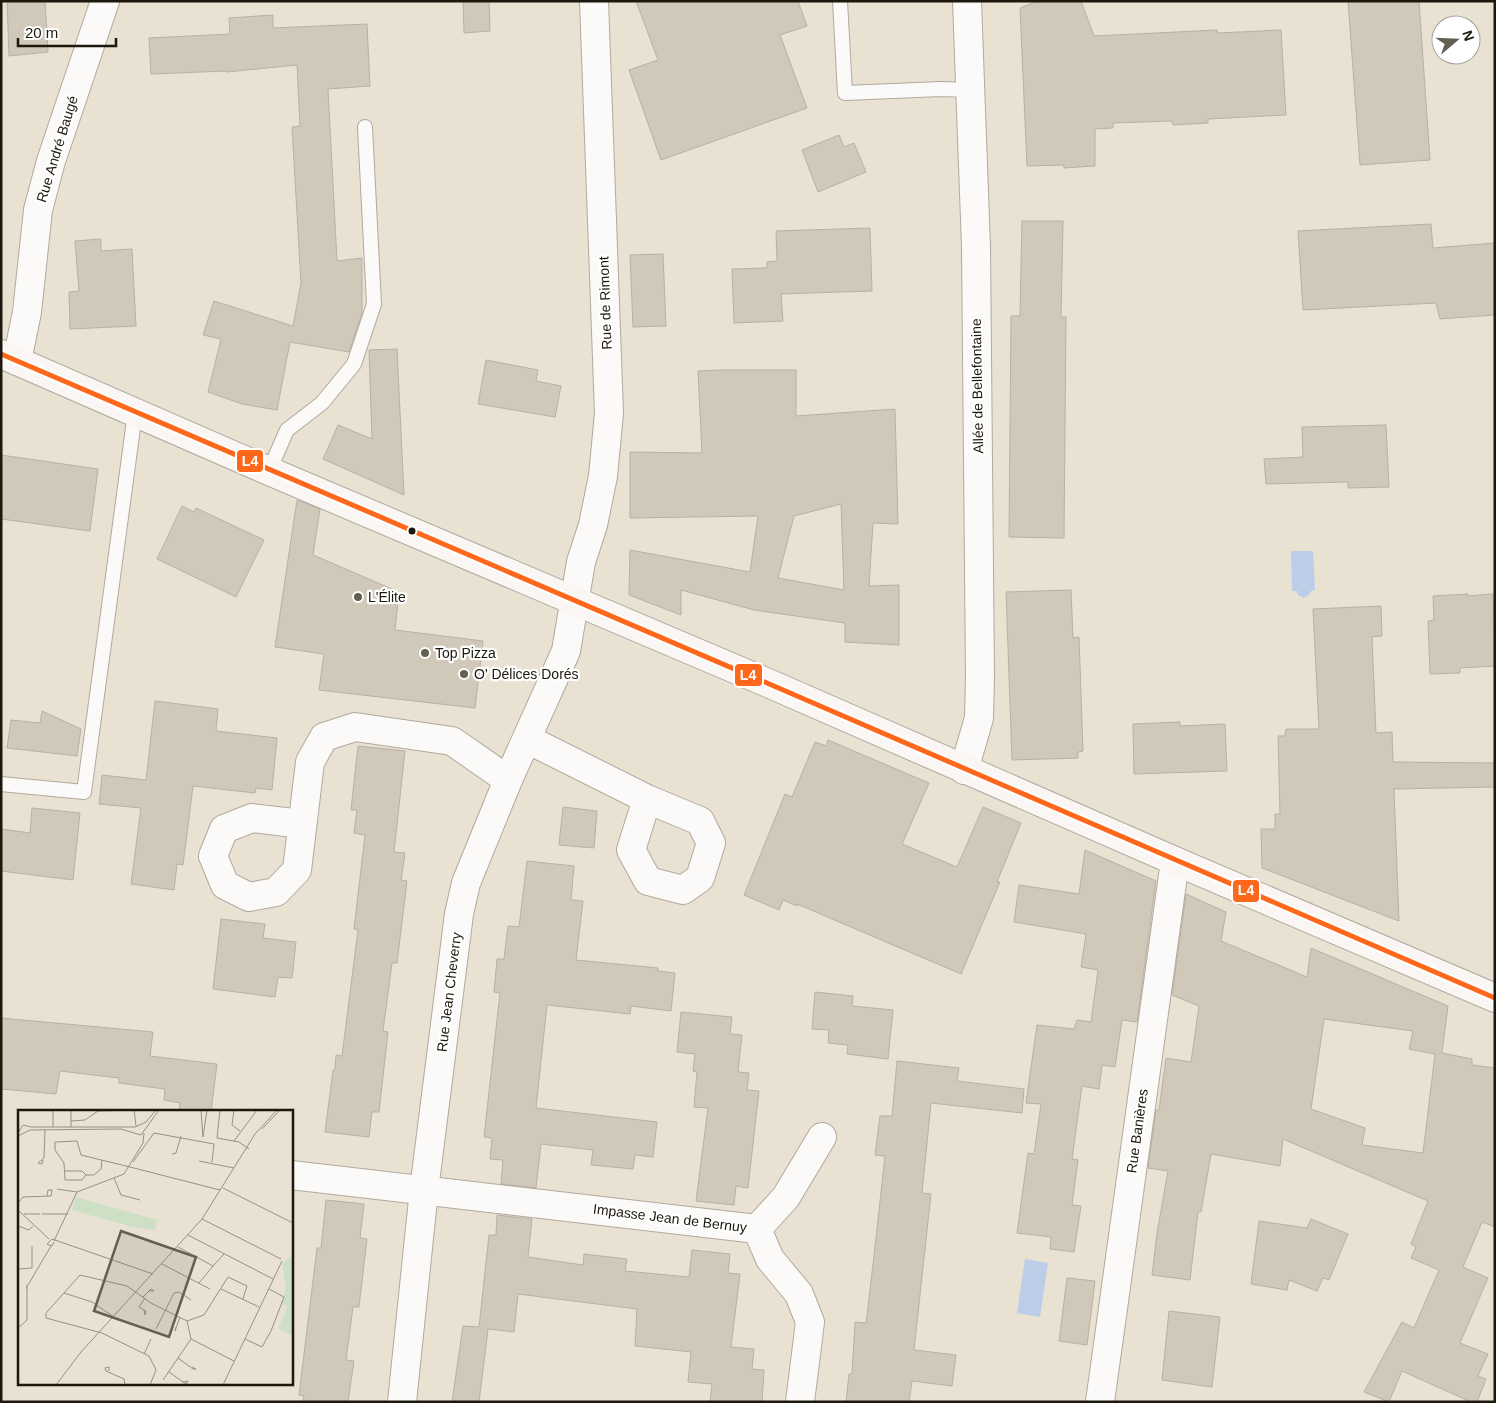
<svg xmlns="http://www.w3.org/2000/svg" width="1496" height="1403" font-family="Arial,sans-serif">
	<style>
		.water { fill: #bccde8 }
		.building { fill: #d0c8b8; stroke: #b7b1a5; fill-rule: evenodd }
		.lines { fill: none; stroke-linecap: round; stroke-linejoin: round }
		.service-casing { stroke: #b0aa9e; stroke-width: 16 }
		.minor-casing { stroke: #b0aa9e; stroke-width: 30 }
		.tertiary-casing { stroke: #b0aa9e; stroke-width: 30 }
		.secondary-casing { stroke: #b0aa9e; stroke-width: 30 }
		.service { stroke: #fcfaf8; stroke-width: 14 }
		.minor { stroke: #fcfaf8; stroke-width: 28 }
		.tertiary { stroke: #fcfaf8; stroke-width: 28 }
		.secondary { stroke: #faf6f4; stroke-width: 28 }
		.bus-1-casing { stroke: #fff; stroke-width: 9 }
		.bus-1 { stroke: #ff671b; stroke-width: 5 }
		.bus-dot { fill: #1d180e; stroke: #fff; stroke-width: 2 }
		.poi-dot { fill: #645e53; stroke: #fff; stroke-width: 2 }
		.labels { text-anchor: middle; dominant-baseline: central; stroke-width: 4.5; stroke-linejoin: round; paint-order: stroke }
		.street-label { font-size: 14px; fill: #1d180e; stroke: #fff }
		.poi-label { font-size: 14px; fill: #1d180e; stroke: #fff; text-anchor: start }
		.inset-road { fill: none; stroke: #979184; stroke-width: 1 }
		.view { fill: #645e53; fill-opacity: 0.15; stroke: #645e53; stroke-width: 2.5 }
		.inset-edge { fill: none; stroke: #1d180e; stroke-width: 2.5 }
		.line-badge { stroke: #fff; stroke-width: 2 }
		.badge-label { font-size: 14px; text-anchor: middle; font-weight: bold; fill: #fff }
	</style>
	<rect width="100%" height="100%" fill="#e9e1d2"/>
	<g class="water">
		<path d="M1291,551H1313L1315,590L1311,591L1310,594L1304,598L1298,595L1297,591H1292Z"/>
		<path d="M1025,1259L1048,1263L1040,1317L1017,1313Z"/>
	</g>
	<g class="building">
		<path d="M7,1H45L48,52L9,56Z"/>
		<path d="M463,1H489L490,31L464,33Z"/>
		<path d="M636,1H798L807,26L780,35L807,108L661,160L629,70L658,60Z"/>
		<path d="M1038,1H1081L1094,36L1217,30L1218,33L1281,30L1286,115L1208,119V123L1173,125L1172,121L1113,123V128L1095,129V166L1064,168V165L1027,166L1020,8Z"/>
		<path d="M1348,1H1419L1430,160L1360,165Z"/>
		<path d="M273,15V28L367,24L370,86L328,89L337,261L362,258V313L349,352L290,342L277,410L242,404L208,392L221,339L203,335L214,301L293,326L301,283L292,127L300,126L297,65L227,72V71L151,74L149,38L230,34L229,18Z"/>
		<path d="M839,135L844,147L854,143L866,172L818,192L802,150Z"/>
		<path d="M1022,221H1063L1061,317H1066L1064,538L1009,537L1011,316H1020Z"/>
		<path d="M1431,224L1433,248L1495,243V315L1440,319L1436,303L1303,310L1298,231Z"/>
		<path d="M870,228L872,291L781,294L783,321L734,323L732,269L767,268V262L777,261L776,231Z"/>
		<path d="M101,239V251L132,249L136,326L70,329L69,292L79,291L75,241Z"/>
		<path d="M663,254L666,326L633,327L630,255Z"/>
		<path d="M397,349L404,495L323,459L338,425L372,439L369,350Z"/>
		<path d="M486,360L538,370L536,381L561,386L555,417L478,404Z"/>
		<path d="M722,370H796V416L895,409L898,524L873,523L869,586L899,585V645L845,642V623L754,610L681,590V615L629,595L630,550L750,572L758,516L630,518V452L702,453L698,371ZM841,504L844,590L778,578L794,516Z"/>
		<path d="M1386,425L1389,487L1348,488V482L1266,484L1264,459L1303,457L1302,427Z"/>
		<path d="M1,455L98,469L90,531L1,519Z"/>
		<path d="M297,500L320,509L313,555L399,592L395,630L483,641L475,708L319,690L324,654L275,647Z"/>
		<path d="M182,506L194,512L196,508L264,540L236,597L157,559Z"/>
		<path d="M1071,590L1073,638L1079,637L1083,751L1078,752V758L1012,760L1006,592Z"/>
		<path d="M1468,594L1467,596L1493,594L1495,666L1460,668V673L1430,674L1428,621L1434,620L1433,596Z"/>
		<path d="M1381,606L1382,636L1372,637L1376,733L1392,732L1393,762L1495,763V787L1394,789L1399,921L1262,868L1261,829H1275V814H1280L1278,736H1285L1286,729H1319L1313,609Z"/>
		<path d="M155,701L218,709L216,731L277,738L272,790L256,788L255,793L193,786L183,865L177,864L174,890L131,884L141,808L99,804L102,775L146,780Z"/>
		<path d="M42,711L81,729L77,756L7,748L11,720L40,723Z"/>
		<path d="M1180,722V726L1225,724L1227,771L1134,774L1133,724Z"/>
		<path d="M828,740L929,783L902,844L957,867L983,807L1021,823L997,882H1000L961,974L797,904V906L783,900L779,910L744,895L785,794L792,797L815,742L826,746Z"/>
		<path d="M358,746L405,751L394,852L405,853L401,880L407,881L397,963H392L383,1031L388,1032L379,1112H372L369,1137L325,1132L333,1070H335L336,1055L342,1056L358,930L354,929L365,835L354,833L357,810H351Z"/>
		<path d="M563,807L597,811L594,848L559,845Z"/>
		<path d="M32,808L80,813L73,880L1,871V829L30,833Z"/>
		<path d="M1085,850L1156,881L1137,1022L1122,1020L1115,1067L1102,1065L1099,1089L1082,1086L1072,1159L1078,1160L1072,1205L1081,1206L1074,1252L1050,1249L1051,1237L1017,1233L1028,1153L1034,1154L1041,1104L1026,1103L1037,1025L1074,1029L1077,1020L1091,1022L1098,970L1081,967L1086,934L1014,922L1019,885L1079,894Z"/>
		<path d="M527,861L574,866L571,900L583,901L576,960L658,968V971L675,973L671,1011L631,1006L630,1014L547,1005L536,1108L657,1122L653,1157L635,1155L633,1169L591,1165L593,1150L541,1144L536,1188L501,1184L503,1160L490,1159L492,1138L484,1137L500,993L494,992L497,959H504L508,926L519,927Z"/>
		<path d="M1186,894L1226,912L1221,941L1307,977L1311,948L1448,1006L1442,1053L1472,1059V1065L1495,1068V1227L1482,1222L1463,1267L1488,1278L1460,1343L1488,1354L1478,1376L1486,1379L1477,1402H1471L1402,1371L1389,1402L1364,1392L1402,1322L1414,1328L1439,1270L1411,1258L1416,1247L1411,1244L1428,1201L1283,1139L1280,1166L1211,1154L1201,1212H1198L1190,1280L1152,1275L1157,1233L1168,1171L1148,1168L1156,1110H1159L1166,1058L1191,1062L1199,1006L1172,995ZM1324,1019L1413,1031L1409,1049L1435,1054L1423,1153L1362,1145L1365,1128L1311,1109Z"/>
		<path d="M221,919L265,924L263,938L296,942L292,978L278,977L275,997L213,989Z"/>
		<path d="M815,992L853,996L852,1006L893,1010L888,1059L847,1054L848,1045L828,1043L829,1030L812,1029Z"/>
		<path d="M681,1012L732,1017L730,1034L742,1035L738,1072L749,1073L747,1090L759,1091L748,1188L736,1186L734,1205L696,1201L708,1108L694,1107L697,1072L693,1071L695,1054L677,1052Z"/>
		<path d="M1,1018L153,1032L150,1056L217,1064L211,1112H179L180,1103L164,1100L165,1089L119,1083V1078L60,1071L56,1094L1,1089Z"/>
		<path d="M897,1061L959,1068L957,1081L1024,1089L1022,1113L931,1103L922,1193L931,1194L914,1350L956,1355L952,1386L912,1381L909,1402H846L849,1374H852L855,1322L866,1323L874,1256L885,1156L875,1155L880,1116H892Z"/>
		<path d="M326,1200L364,1204L360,1238L367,1239L359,1307H353L346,1360L354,1361L348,1402H303L304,1396L299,1395L317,1248H321Z"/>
		<path d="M497,1215L532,1219L528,1257L583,1265L584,1254L627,1259L625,1271L689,1277L692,1250L730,1254L728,1273L740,1274L731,1347L754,1349L752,1369L764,1370L762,1402H710L712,1384L688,1382L691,1352L635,1346L637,1309L518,1294L514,1332L488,1329L479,1402H452L463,1326L479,1327L489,1235H496Z"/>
		<path d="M1311,1219L1348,1234L1329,1280L1323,1278L1317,1291L1289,1280L1287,1290L1251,1284L1259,1221L1307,1228Z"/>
		<path d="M1067,1278L1095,1281L1087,1345L1059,1341Z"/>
		<path d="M1169,1311L1220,1317L1212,1387L1162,1380Z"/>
	</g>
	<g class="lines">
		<g class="service-casing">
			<g id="service">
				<path d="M840,1L845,93L941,89L971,90"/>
				<path d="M269,471L287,430L322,403L354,364L374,304L365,127"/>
				<path d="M1,784L84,792L135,413"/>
			</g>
		</g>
		<g class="minor-casing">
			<g id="minor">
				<path d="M17,361L27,312L38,210L51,161L105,1"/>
				<path d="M527,739L647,799L700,821L711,843L700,878L683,890L648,881L631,850L647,799"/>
				<path d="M302,824L252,818L224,829L213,856L225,885L249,897L276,892L297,870L310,762L324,737L355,727L452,741L508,780"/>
				<path d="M291,1175L757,1229L770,1259L799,1294L810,1322L800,1402"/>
				<path d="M757,1229L786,1197L822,1137"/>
				<path d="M402,1402L424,1190L459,914L466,883L508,780L566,651L581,562L593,525L603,476L609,413L594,1"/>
				<path d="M1100,1402L1175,861"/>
			</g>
		</g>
		<g class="tertiary-casing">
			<path id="tertiary" d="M964,770L979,718L980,677L976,247L967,1"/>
		</g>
		<g class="secondary-casing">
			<path id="secondary" d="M1,354L269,471L768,683L1175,861L1495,998"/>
		</g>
		<use href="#service" class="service"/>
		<use href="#minor" class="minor"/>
		<use href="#tertiary" class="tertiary"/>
		<use href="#secondary" class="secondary"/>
		<g class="bus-1-casing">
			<path id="bus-1" d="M1,354C256,465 512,573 767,683C1010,787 1252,894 1495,998"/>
		</g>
		<use href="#bus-1" class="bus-1"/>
	</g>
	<circle class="bus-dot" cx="412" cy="531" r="4.5"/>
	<g class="poi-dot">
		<circle cx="358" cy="597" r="5"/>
		<circle cx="425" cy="653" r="5"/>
		<circle cx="464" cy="674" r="5"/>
	</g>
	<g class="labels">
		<g class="street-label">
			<text transform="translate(57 149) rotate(-73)">Rue André Baugé</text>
			<text transform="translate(605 303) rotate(-92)">Rue de Rimont</text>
			<text transform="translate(977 386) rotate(-91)">Allée de Bellefontaine</text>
			<text transform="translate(449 992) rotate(-83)">Rue Jean Cheverry</text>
			<text transform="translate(1137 1131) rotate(-82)">Rue Banières</text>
			<text transform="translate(670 1218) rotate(7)">Impasse Jean de Bernuy</text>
		</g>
		<g class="poi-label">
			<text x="368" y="597">L'Élite</text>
			<text x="435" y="653">Top Pizza</text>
			<text x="474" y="674">O' Délices Dorés</text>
		</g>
	</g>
	<g transform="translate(18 1110)">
		<rect width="275" height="275" fill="#e9e1d2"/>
		<path d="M58,87L139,110L137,120L114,117L54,100ZM275,145V226L260,218L270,197L264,194L268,177L264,154Z" fill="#cde0c6"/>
		<path class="inset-road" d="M35,0V17M53,0V17M116,0L118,16M183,0L185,27L189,0M202,0L199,28L221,32L231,39M216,0L214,15L222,21M53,11L67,10L80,1L116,0M244,19L262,0M0,23L5,15L13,17H117L128,12L138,0M0,26L12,20L103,19L123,25L141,0M216,31L239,0M154,44L158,43L163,26M25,50L24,54L20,53L26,48L27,20M84,50L83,59L76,65H68L64,70H47L46,53L37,40V32L59,31L63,45L112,57L202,80M181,51L216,58M115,52L136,23L196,34L194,52M47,61H64L68,65M96,68L103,85L122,90M205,78L275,113M39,79L59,82M0,93L5,87L33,86L34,80H30L29,86M0,100L31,129M6,104H22M24,104H50M184,109L263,149M0,116L11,120L15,116M170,125L255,169M36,131L59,82L106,64L125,33L126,23M36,132L34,136L29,134L34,129L135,164M160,137L195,156L206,144M144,154L192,179M1,159L14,158V136M181,173L195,156M10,175L33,136M203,179L241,197M46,183L74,192L96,207M125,187L133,179L136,181H131M126,200L127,205L128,201L121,197L127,188M169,211L173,229L216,251M158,217L157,221L162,207M0,218L9,210V175V179M138,219L156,183L161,182L173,190M227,229L244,237L253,221L266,187L251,179M126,244L133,229M160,248L175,259H178L174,257M91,261V257L87,258L88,261L106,269L107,275M151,262L168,274L170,271L165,272M145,270L173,229M38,275L63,242L184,109L237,24L259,0M132,275L138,260L131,246L84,223L28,208V203L62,165L109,176L133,193L169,211L186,205L210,167L229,176L225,189M205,275L264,151"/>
		<path class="view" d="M103,121L178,147L151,227L76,201Z"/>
		<rect width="275" height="275" class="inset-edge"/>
	</g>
	<g class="line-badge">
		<rect x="236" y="449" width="28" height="24" rx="5" fill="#ff671b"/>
		<rect x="734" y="663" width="29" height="24" rx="5" fill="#ff671b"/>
		<rect x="1232" y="879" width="28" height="24" rx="5" fill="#ff671b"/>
	</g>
	<g class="badge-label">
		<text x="250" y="466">L4</text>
		<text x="748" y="680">L4</text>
		<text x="1246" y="895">L4</text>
	</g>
	<rect width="1496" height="1403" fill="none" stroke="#1d180e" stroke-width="5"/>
	<g transform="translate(1456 40) rotate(71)"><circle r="24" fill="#ffffff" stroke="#a5a39f"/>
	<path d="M0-4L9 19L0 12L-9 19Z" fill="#645e53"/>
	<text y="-8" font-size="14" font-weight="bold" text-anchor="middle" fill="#1d180e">N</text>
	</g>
	<path d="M18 38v8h98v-8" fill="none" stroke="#1d180e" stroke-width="2.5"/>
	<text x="25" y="38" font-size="15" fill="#1d180e" stroke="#ffffff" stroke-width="4" paint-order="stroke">20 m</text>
</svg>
